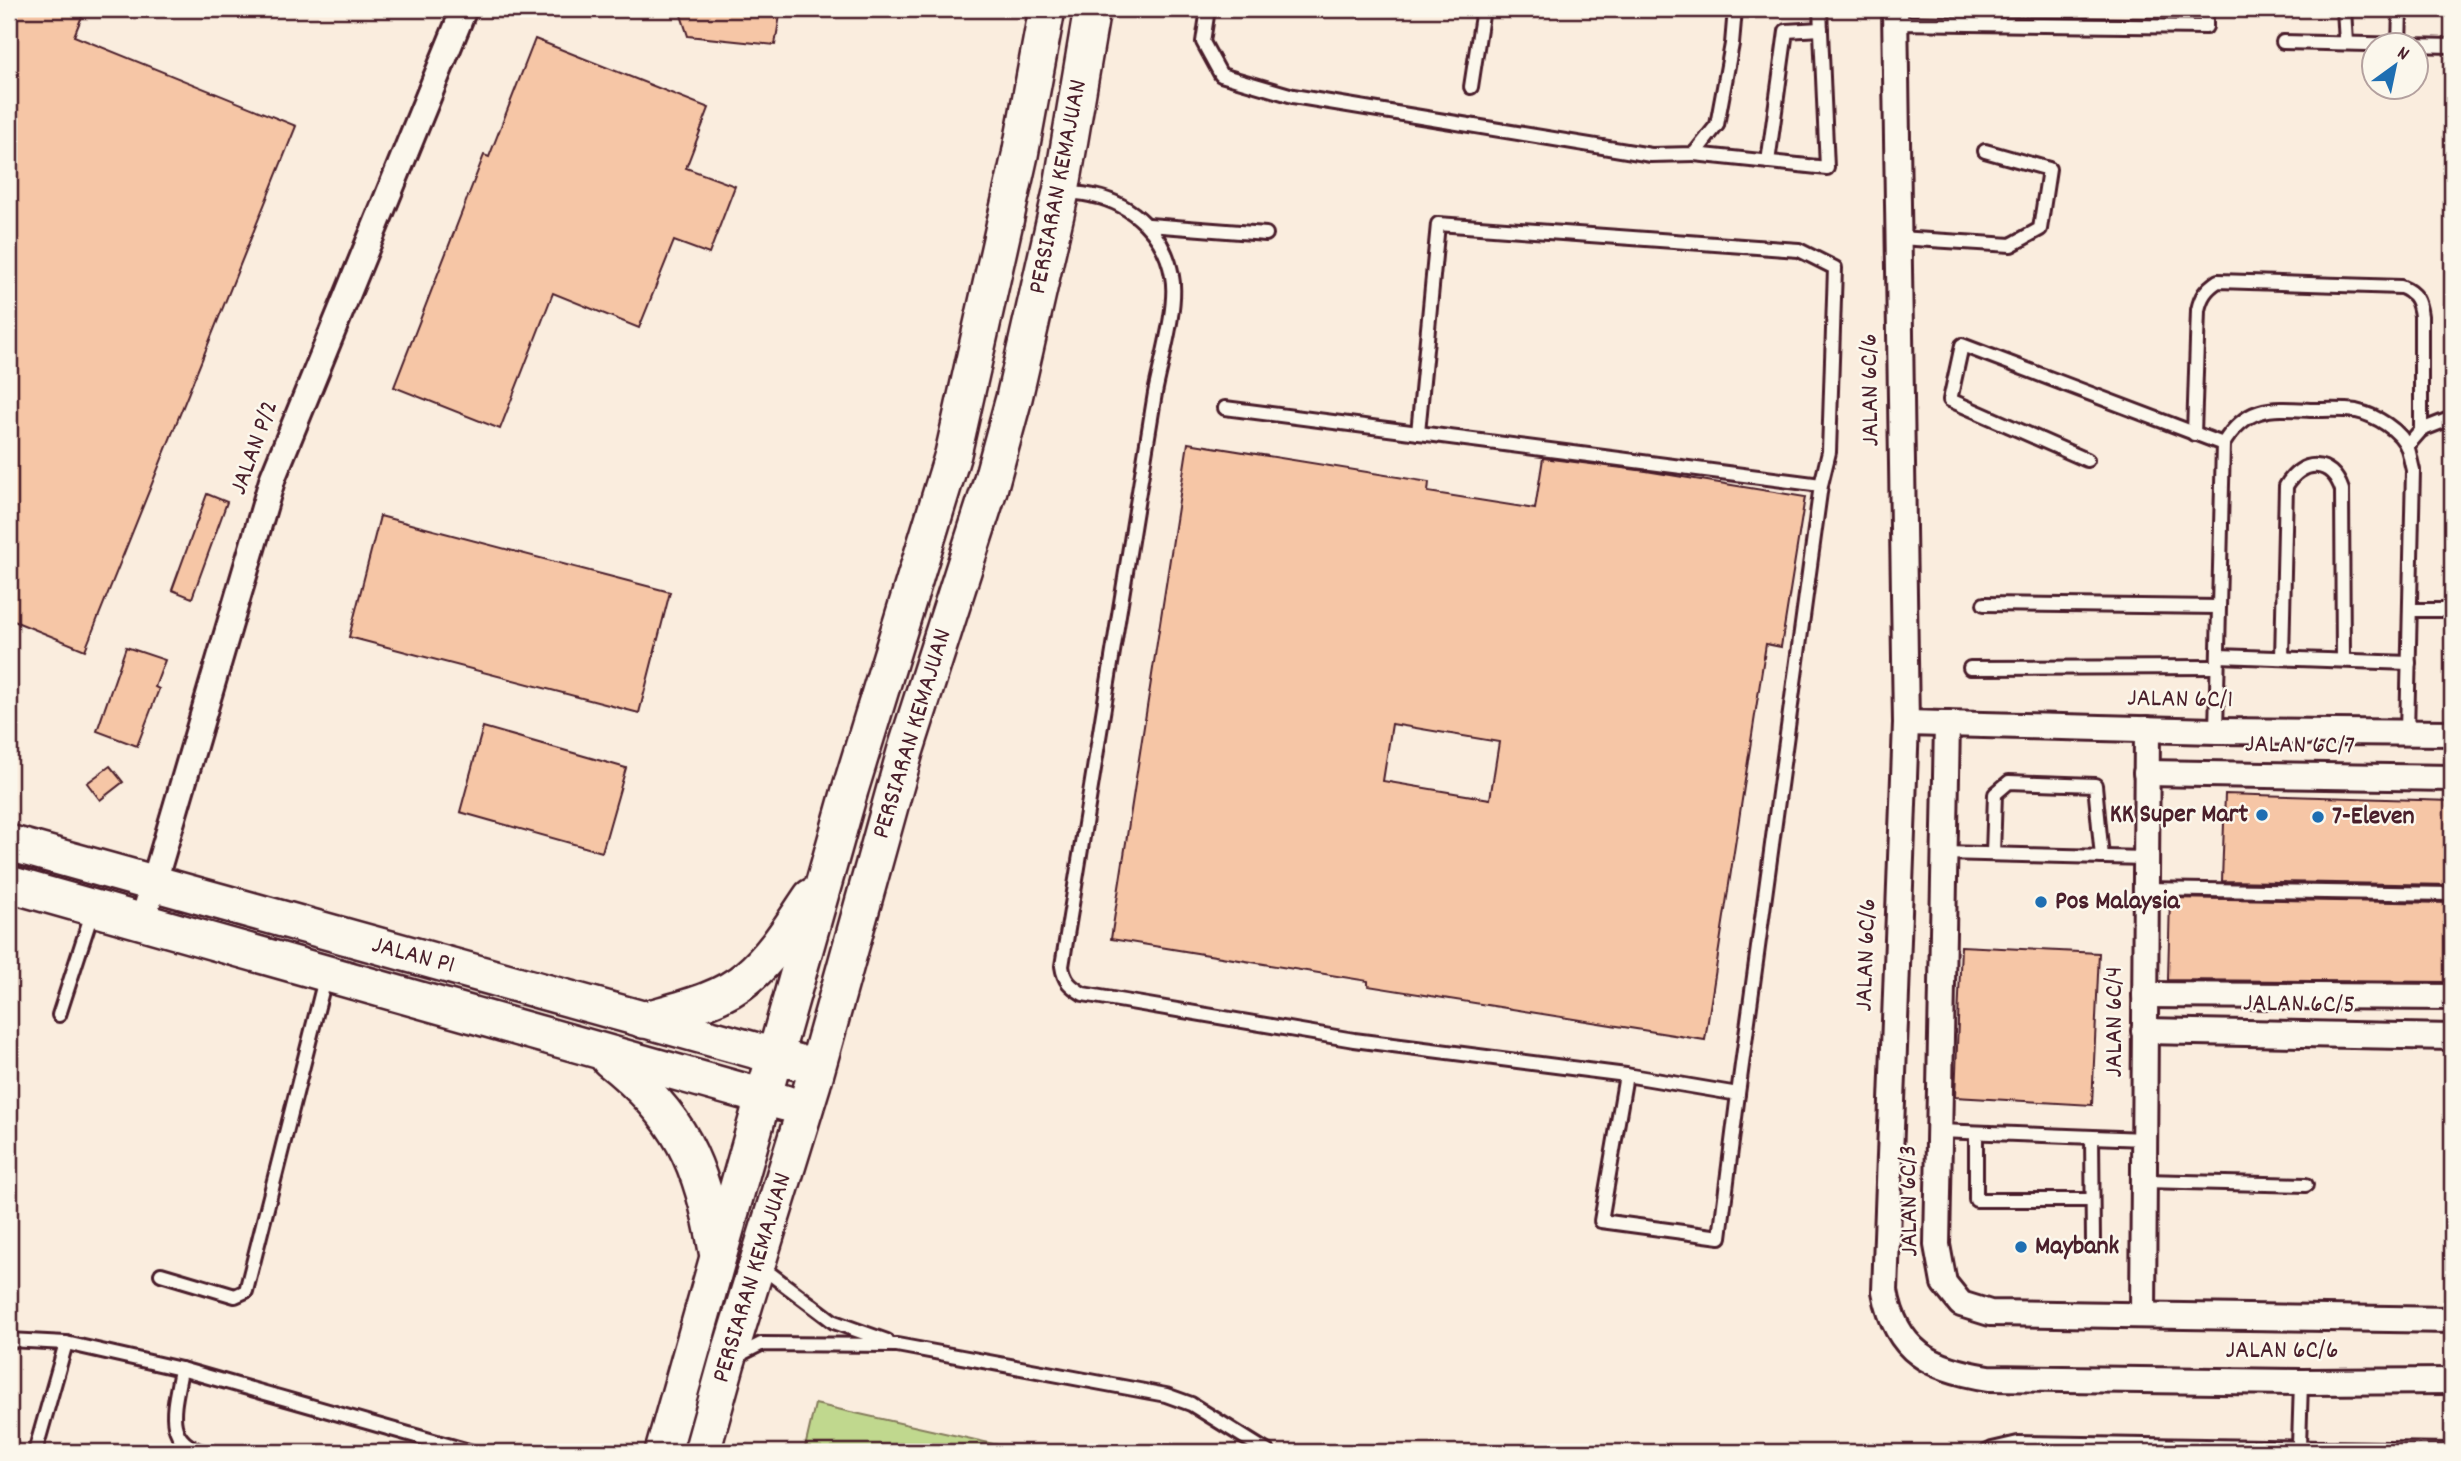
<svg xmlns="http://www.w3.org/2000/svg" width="2461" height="1461" font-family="Dekko,sans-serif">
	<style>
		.green { fill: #c0d88e; stroke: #857c5c; stroke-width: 2 }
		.building { fill: #f6c6a6; stroke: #4a1f2b; stroke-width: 2; fill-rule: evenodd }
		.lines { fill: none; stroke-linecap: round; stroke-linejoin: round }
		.service-casing { stroke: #4a1f2b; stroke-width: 18 }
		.minor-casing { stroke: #4a1f2b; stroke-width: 30 }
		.secondary-casing { stroke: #4a1f2b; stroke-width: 40 }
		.service { stroke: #fbf7ec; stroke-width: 12 }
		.minor { stroke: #fbf7ec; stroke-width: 24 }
		.secondary { stroke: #fbf7ec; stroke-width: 35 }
		.poi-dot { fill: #1f6fb2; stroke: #fbf7ec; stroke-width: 2.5 }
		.labels { text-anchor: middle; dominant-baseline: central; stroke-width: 5; stroke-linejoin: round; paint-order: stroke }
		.street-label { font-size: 26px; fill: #4a1f2b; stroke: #fbf7ec }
		.poi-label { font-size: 26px; font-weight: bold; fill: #4a1f2b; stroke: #fbf7ec; text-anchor: start }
	</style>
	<rect width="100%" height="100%" fill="#faedde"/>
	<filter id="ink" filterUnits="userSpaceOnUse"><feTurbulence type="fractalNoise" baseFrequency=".0143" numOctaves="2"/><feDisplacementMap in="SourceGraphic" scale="14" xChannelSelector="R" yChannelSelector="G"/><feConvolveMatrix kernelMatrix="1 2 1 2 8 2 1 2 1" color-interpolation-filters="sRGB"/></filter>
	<g filter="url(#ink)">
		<path class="green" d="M815,1404L1029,1452H804Z"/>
		<g class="building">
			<path d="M9,9H85L74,36L296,126L85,650L9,619V281L16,264L9,262Z"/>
			<path d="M679,9H781L775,45L688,36Z"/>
			<path d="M535,39L709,108L686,168L735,186L709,254L674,241L639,328L553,293L500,429L394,387L484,155L489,157Z"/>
			<path d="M1188,443L1429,482L1428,492L1535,509L1543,458L1646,471L1805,497L1781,647L1766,644L1705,1040L1368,986V981L1111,939ZM1392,724L1499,742L1490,799L1383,781Z"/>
			<path d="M207,494L227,502L192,598L172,590Z"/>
			<path d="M380,516L670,592L639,713L349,637Z"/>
			<path d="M126,647L165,660L155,687L159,689L137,746L97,731Z"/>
			<path d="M483,727L626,768L602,852L460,812Z"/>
			<path d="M110,766L123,782L100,800L87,783Z"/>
			<path d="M2225,794L2452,801V885L2222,881Z"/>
			<path d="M2170,898L2452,903V982L2168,980Z"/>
			<path d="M1961,946L2099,953L2092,1105L1955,1097Z"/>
		</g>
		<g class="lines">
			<g class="service-casing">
				<g id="service">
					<path d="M1208,9L1203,42L1221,75L1293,96L1651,155L1694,154L1717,125L1732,44L1735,9"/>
					<path d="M2344,9L2346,43"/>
					<path d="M1895,23L2206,27V9"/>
					<path d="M2283,42L2452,46"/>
					<path d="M2399,45L2400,9"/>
					<path d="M1471,87L1483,9"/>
					<path d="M1694,154L1827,168L1820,9"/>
					<path d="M1768,162L1786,31L1821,29"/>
					<path d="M1061,192C1072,193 1083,193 1094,196C1133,204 1165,235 1172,276C1178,305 1161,362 1155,393L1062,966C1064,981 1070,986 1083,994L1354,1040L1626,1075L1738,1094L1821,485L1829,452L1835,268L1799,250L1438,224L1418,433"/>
					<path d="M1149,225L1266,234"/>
					<path d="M1899,238L2011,245L2040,229L2049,169L1985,151"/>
					<path d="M1225,408L1821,485"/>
					<path d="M2421,430L2452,418"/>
					<path d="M2194,434L2198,310C2201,296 2206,289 2218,281L2401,287C2416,293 2419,301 2421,316V430L2407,446"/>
					<path d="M2087,460L1950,400L1962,345L2223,444"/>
					<path d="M1984,604L2218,607"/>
					<path d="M2410,610H2452"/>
					<path d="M2218,656L2409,663"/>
					<path d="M2282,658L2286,486C2302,459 2331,458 2342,490L2343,660"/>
					<path d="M1970,668L2217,667"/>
					<path d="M2216,731L2223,444C2247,405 2271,408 2312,410C2326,410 2342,409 2356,411C2375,415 2401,430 2408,449C2410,455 2411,463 2413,470L2407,733"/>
					<path d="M1944,853L2146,858"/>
					<path d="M1993,854L1995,794L2009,782L2095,785L2102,857"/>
					<path d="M2146,889L2452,894"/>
					<path d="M59,1015L93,910"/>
					<path d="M1626,1075L1601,1221L1720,1237L1738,1094"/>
					<path d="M1939,1131L2144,1139"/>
					<path d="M1976,1133V1200H2092"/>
					<path d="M2092,1137L2093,1242"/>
					<path d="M2144,1181L2306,1185"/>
					<path d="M760,1266L834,1322L887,1341"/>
					<path d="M161,1274L235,1296L246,1291L326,975"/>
					<path d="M9,1340L66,1343L181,1369L472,1452"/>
					<path d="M735,1357L761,1344L897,1345L1166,1395L1191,1404L1268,1452"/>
					<path d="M181,1369C176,1402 160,1441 204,1452"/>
					<path d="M2299,1446L2301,1382"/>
					<path d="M35,1452L66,1343"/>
					<path d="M1986,1452L1992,1449L2018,1443L2452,1450"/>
				</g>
			</g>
			<g class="minor-casing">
				<g id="minor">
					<path d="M1895,9L1906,723L1885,1291C1896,1352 1931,1369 1989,1378L2301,1382L2452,1381"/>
					<path d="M1906,723L2216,731L2452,733"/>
					<path d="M1947,724L1937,1245L1944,1283L1961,1304L1990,1313L2452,1320"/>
					<path d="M2146,773L2452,778"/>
					<path d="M142,923L273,477L464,9"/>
					<path d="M2145,995L2452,997"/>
					<path d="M2144,1031L2452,1037"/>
					<path d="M2143,1315L2147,729"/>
				</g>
			</g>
			<g class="secondary-casing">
				<g id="secondary">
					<path d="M9,843L797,1062"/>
					<path d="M9,884L785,1103"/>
					<path d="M643,1020C677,1010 721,1001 748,977C774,955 792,925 811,897"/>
					<path d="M609,1059C681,1116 701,1162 717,1251"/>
					<path d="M663,1452L850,790L953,454L1020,155L1047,9"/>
					<path d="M702,1452L727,1362L813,1083L905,752L989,490L1014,398L1061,192L1092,9"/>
				</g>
			</g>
			<use href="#service" class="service"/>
			<use href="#minor" class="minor"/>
			<use href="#secondary" class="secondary"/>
		</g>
	</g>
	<g class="poi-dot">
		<circle cx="2262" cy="815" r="7"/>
		<circle cx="2318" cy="817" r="7"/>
		<circle cx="2041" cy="902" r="7"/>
		<circle cx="2021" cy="1247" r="7"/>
	</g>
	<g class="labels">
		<g class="street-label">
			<text transform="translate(1059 187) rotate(-79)">PERSIARAN KEMAJUAN</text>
			<text transform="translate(1871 390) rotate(-91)">JALAN 6C/6</text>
			<text transform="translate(255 448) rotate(-70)">JALAN P/2</text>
			<text transform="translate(2180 700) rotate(1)">JALAN 6C/1</text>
			<text transform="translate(913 734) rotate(-73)">PERSIARAN KEMAJUAN</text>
			<text transform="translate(2300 746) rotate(1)">JALAN 6C/7</text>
			<text transform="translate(1867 955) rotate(-88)">JALAN 6C/6</text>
			<text transform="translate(413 956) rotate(15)">JALAN P1</text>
			<text transform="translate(2299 1005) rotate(1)">JALAN 6C/5</text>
			<text transform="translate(2115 1022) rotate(-90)">JALAN 6C/4</text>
			<text transform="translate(1910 1201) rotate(-91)">JALAN 6C/3</text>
			<text transform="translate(753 1278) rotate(-73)">PERSIARAN KEMAJUAN</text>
			<text x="2282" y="1351">JALAN 6C/6</text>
		</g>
		<g class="poi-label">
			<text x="2248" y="815" text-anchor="end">KK Super Mart</text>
			<text x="2332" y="817">7-Eleven</text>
			<text x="2055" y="902">Pos Malaysia</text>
			<text x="2035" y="1247">Maybank</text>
		</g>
	</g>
	<rect width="2461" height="1461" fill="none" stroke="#fbf7ec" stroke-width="35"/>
	<rect x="18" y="18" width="2426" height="1426" fill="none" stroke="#4a1f2b" stroke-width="2.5" filter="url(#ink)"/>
	<g transform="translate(2395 66) rotate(33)"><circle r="33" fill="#fbf7ec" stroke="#b4a19f" stroke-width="2"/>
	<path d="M0-5L12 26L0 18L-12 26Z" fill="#1f6fb2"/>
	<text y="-10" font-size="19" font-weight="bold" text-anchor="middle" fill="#4a1f2b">N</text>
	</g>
</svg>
